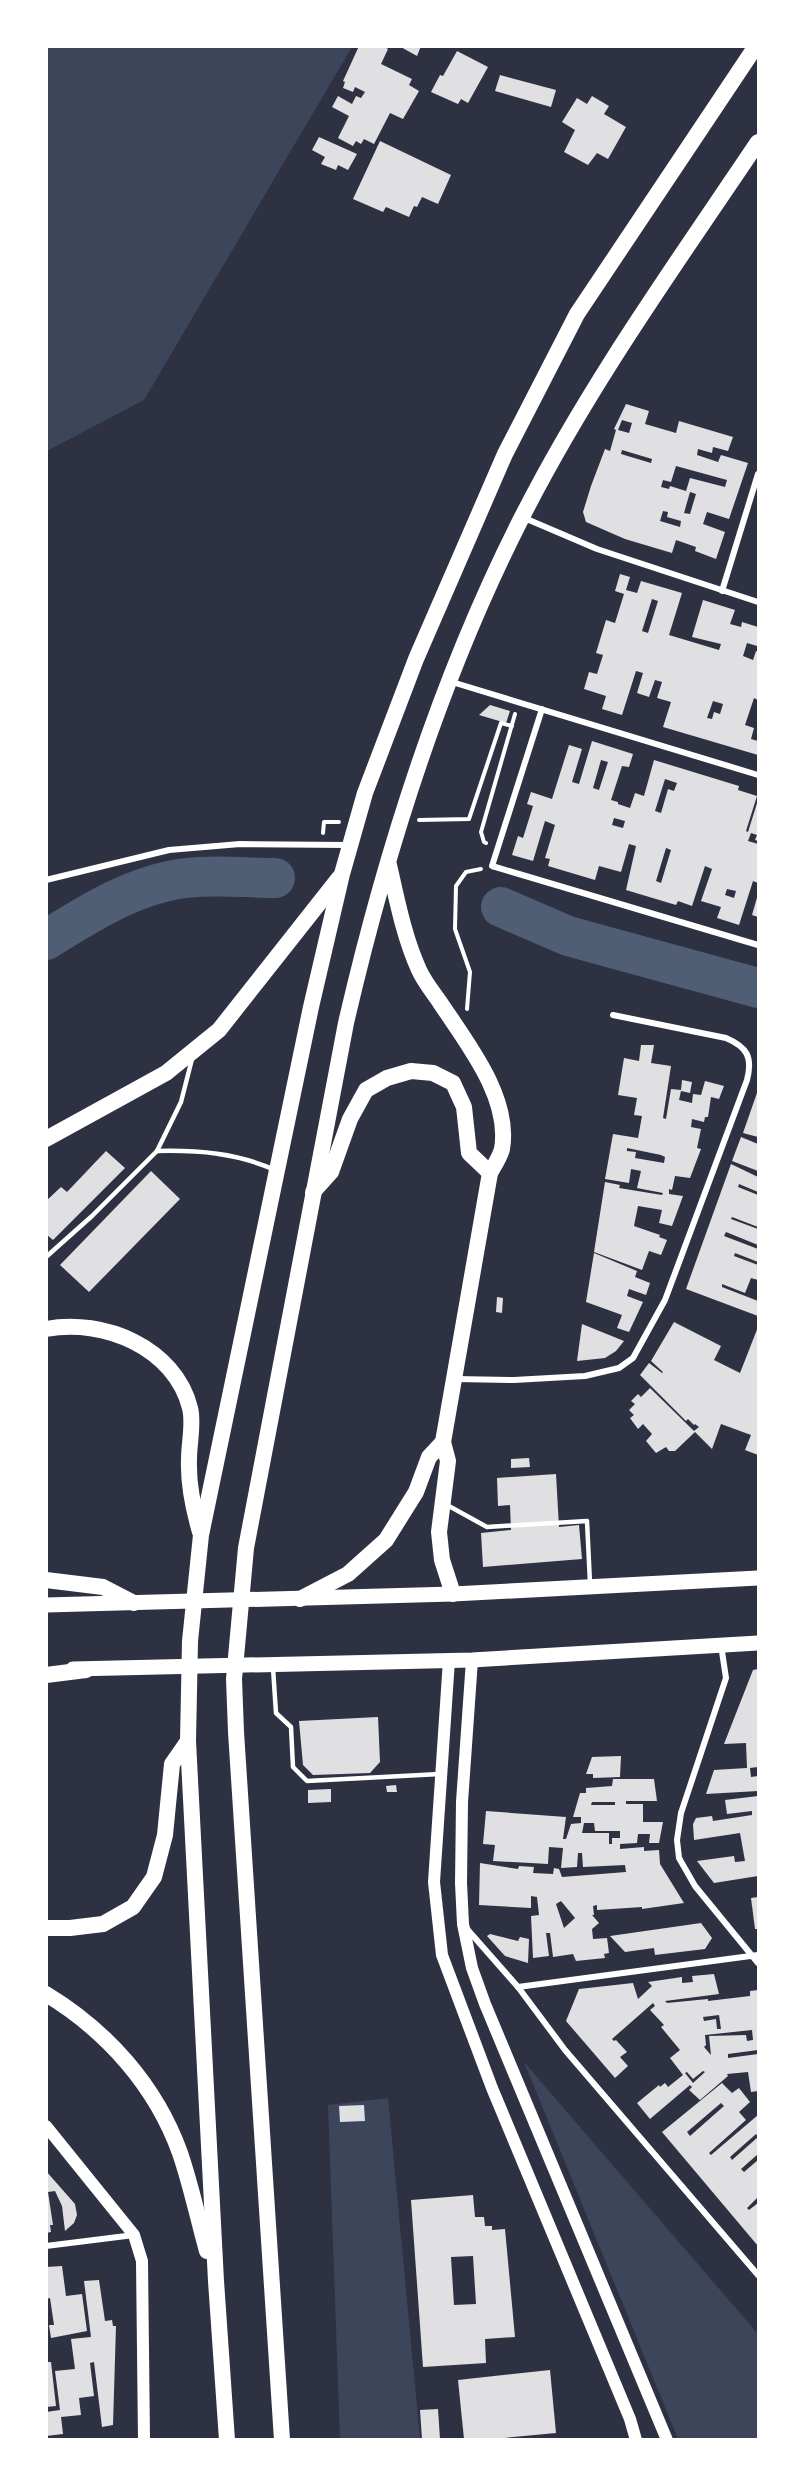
<svg xmlns="http://www.w3.org/2000/svg" width="805" height="2486" font-family="'Roboto Condensed',sans-serif">
	<style>
		.green { fill: #3c4559 }
		.lines { fill: none; stroke-linecap: round; stroke-linejoin: round }
		.river { stroke: #4f5d75; stroke-width: 40 }
		.building { fill: #e0e0e3; fill-rule: evenodd }
		.path { stroke: #fff; stroke-width: 4 }
		.service { stroke: #fff; stroke-width: 4.5 }
		.minor { stroke: #fff; stroke-width: 6 }
		.secondary { stroke: #fff; stroke-width: 12 }
		.primary { stroke: #fff; stroke-width: 15 }
		.trunk { stroke: #fff; stroke-width: 16 }
	</style>
	<rect width="100%" height="100%" fill="#2d3142"/>
	<g class="green">
		<path d="M47,46L352,47L144,400L47,451Z"/>
		<path d="M524,2062L758,2334V2439H678Z"/>
		<path d="M388,2098L420,2439H340L328,2105Z"/>
	</g>
	<g class="lines">
		<g class="river">
			<path d="M501,907L568,936L758,988"/>
			<path d="M46,940C89,913 135,884 186,878C215,874 246,878 275,878"/>
		</g>
	</g>
	<g class="building">
		<path d="M359,46H383L388,49L381,64L412,79L409,85L419,91L403,119L390,113L374,144L364,139L361,144L356,141L353,146L338,138L349,116L332,107L338,96L352,104L356,96L361,98L365,92L355,87L353,92L343,88L345,82L343,81Z"/>
		<path d="M399,46H421L417,56Z"/>
		<path d="M457,51L488,67L468,103L461,99L458,104L431,92L440,75L443,76Z"/>
		<path d="M500,75L556,90L551,107L495,91Z"/>
		<path d="M592,96L609,106L604,114L626,127L608,159L597,153L588,165L564,152L575,130L562,122L577,98L587,104Z"/>
		<path d="M319,137L357,154L348,170L338,165L336,170L321,164L325,157L312,150Z"/>
		<path d="M380,141L451,175L438,204L422,197L417,207L414,206L409,217L386,207L383,212L353,199Z"/>
		<path d="M626,404L649,411L645,424L676,433L679,421L733,437L728,451L713,447L712,453L698,449L697,455L718,462L721,455L748,463L729,519L707,512L703,524L725,532L716,559L695,551L696,547L676,540L672,553L625,539L586,522L583,512L591,486L605,449L610,451L616,430L614,429ZM622,420L632,423L629,433L618,430ZM622,450L652,459L651,463L621,454ZM676,466L727,480L725,487L690,478L686,491L670,486L669,489L661,487L663,480L671,482ZM690,492L696,494L690,514L684,513ZM663,511L668,512L667,517L681,521L680,527L660,521Z"/>
		<path d="M620,574L630,577L626,590L637,593L641,581L682,593L669,635L719,650L721,644L692,637L703,600L735,610L730,624L741,627L742,622L758,627L757,646L747,643L743,656L753,660L756,651L758,652V700L754,698L745,725L754,728L751,739L758,741V755L663,727L671,702L657,698L662,682L655,680L649,697L637,693L643,673L636,671L622,715L602,709L606,696L584,689L589,672L597,674L603,655L596,653L606,620L615,623L624,594L615,591ZM652,599L658,601L648,633L642,631ZM713,701L723,704L720,714L714,712L712,719L707,718Z"/>
		<path d="M490,705L510,711L506,723L479,715Z"/>
		<path d="M592,741L633,754L629,767L622,766L611,800L618,802V804L630,808L635,793L644,796L654,760L739,786L738,790L757,796L746,831L748,832L758,800V841L755,840L757,835L751,833L748,841L758,844V883L753,881L739,925L717,918L721,907L701,901L712,869L705,866L692,906L678,901L676,905L626,890L636,846L629,844L621,872L599,866L595,880L548,866L550,859L545,858L555,825L545,821L533,861L512,855L518,836L523,838L533,806L527,804L531,792L552,799L569,745L582,749L572,782L579,784ZM601,760L608,762L599,790L593,788ZM665,779L677,783L674,791L668,789L661,813L655,811ZM614,818L625,821L623,828L612,825ZM666,848L671,850L661,883L656,881ZM727,889L736,891L734,898L725,895Z"/>
		<path d="M758,894V917L752,915Z"/>
		<path d="M641,1045H654L651,1063L671,1066L663,1118L666,1119L671,1089L681,1090L682,1080L692,1082L690,1093L681,1091L679,1100L692,1103L693,1094L701,1095L705,1081L724,1086L719,1099L711,1097L708,1117H705L704,1122L692,1119L691,1127L701,1129L697,1148L701,1149L690,1178L675,1176L672,1190L669,1189V1194L683,1196L672,1226L659,1223L662,1210L638,1206L634,1226L660,1235L659,1237L667,1240L661,1255L649,1251L642,1270L594,1252L605,1182L620,1185L619,1188L662,1195L663,1193L637,1188L641,1171L631,1169L629,1183L605,1179L613,1134L638,1138L642,1116L634,1115L637,1098L618,1095L624,1058L639,1061ZM627,1148L661,1155L665,1157L664,1163L635,1158L636,1152L627,1151Z"/>
		<path d="M758,1090V1137L743,1133Z"/>
		<path d="M741,1137L758,1144V1171L732,1161Z"/>
		<path d="M106,1151L125,1168L53,1240L46,1234V1201L61,1187L67,1192Z"/>
		<path d="M731,1164L758,1177V1192L739,1184L738,1187L758,1195V1227L732,1217L731,1219L758,1229V1245L726,1232L724,1236L758,1249V1262L735,1253L734,1256L758,1265V1280L751,1278L745,1293L722,1284V1287L758,1301V1316L686,1289Z"/>
		<path d="M151,1171L180,1199L89,1292L60,1265Z"/>
		<path d="M594,1253L637,1271L635,1277L650,1283L646,1295L629,1289L627,1296L643,1302L629,1332L617,1328L622,1315L586,1302Z"/>
		<path d="M497,1297L503,1298L502,1313L496,1312Z"/>
		<path d="M674,1322L721,1346L714,1360L740,1373L758,1327V1455L745,1450L751,1435L721,1424L712,1449L695,1432L675,1451H669L666,1447L656,1453L646,1441L652,1434L643,1424L638,1429L630,1418L634,1415L629,1410L635,1404L631,1401L638,1394L641,1397L650,1388L694,1431L699,1427L695,1424L694,1425L688,1419L686,1421L640,1375L649,1363L662,1373L663,1372L651,1361Z"/>
		<path d="M582,1324L624,1341L616,1351L605,1358L577,1361Z"/>
		<path d="M529,1458L530,1467L511,1468V1459Z"/>
		<path d="M556,1474L559,1527L579,1525L582,1559L483,1567L481,1533L511,1530L510,1505L498,1506L497,1478Z"/>
		<path d="M758,1669V1767L750,1768L751,1777L758,1776V1791L706,1794L714,1770L747,1768L746,1743L724,1744L753,1670Z"/>
		<path d="M378,1717L380,1762L370,1773L313,1775L303,1765L299,1721Z"/>
		<path d="M621,1756L620,1777L593,1778V1774H586L592,1757Z"/>
		<path d="M613,1779H654L657,1801H626V1804H643V1822H663L659,1843H649L650,1834H638L637,1843L620,1844V1849L644,1847V1851L659,1850L660,1864L684,1903L642,1909V1907L597,1910V1905L593,1906L594,1915H592L599,1923L592,1929L593,1939L607,1938L609,1953L604,1954L605,1958L576,1961L573,1954L553,1957L550,1933H546L549,1956L533,1958L531,1916L539,1915L537,1897L531,1896V1908L479,1905L480,1863L518,1869L519,1866L534,1867L533,1873L553,1874L554,1868L559,1869L562,1877L626,1872L625,1865L583,1867L582,1853H578L577,1867L561,1868L563,1848L549,1847L548,1864L493,1861L495,1845L483,1844L486,1811L566,1817L563,1839H566L571,1824L581,1823V1817H573L580,1793H586V1788L612,1786ZM592,1802H615V1805H591ZM584,1823H594L595,1831H620V1838H612V1844H609V1833H582ZM561,1901L575,1918L564,1928L556,1904Z"/>
		<path d="M396,1785L397,1792H387L386,1786Z"/>
		<path d="M331,1789V1802L308,1803V1790Z"/>
		<path d="M758,1796V1876L714,1883L697,1861L734,1856L735,1862L745,1861L740,1833L694,1840L693,1824L696,1818L712,1816L713,1821L752,1815V1811L727,1814L725,1800Z"/>
		<path d="M758,1897V1929H755L751,1898Z"/>
		<path d="M701,1923L712,1938L705,1949L655,1955L654,1948L625,1952L610,1936Z"/>
		<path d="M490,1934L518,1941L520,1937L529,1939L528,1963L505,1956L487,1936Z"/>
		<path d="M714,1974L719,1994L665,2001L667,2003L708,1999V2001L750,1996V1991L758,1990V2050L728,2054V2058L758,2054V2091L751,2092L748,2072L727,2074L728,2076L700,2100L689,2090L692,2087L690,2085L650,2119L637,2103L659,2085L660,2087L665,2083L668,2087L683,2075L670,2058L680,2050L661,2027L664,2025L650,2010L655,2006L653,2003L612,2039L614,2041L616,2040L627,2052L620,2057L628,2066L615,2078L566,2021L579,1989L633,1983L638,1999L652,1986L648,1982L682,1977V1983L693,1982L692,1976ZM719,2015L721,2029H717L716,2019L704,2021L703,2017ZM752,2030L753,2040L747,2041L746,2035L709,2036L711,2055L704,2047L706,2045L705,2035ZM703,2071L705,2072L693,2083L685,2073L687,2072L693,2079Z"/>
		<path d="M722,2083L732,2093L739,2088L750,2102L739,2112L746,2120L709,2153L711,2155L758,2115V2154L741,2169L744,2172L758,2160V2197L747,2208L749,2210L758,2203V2246L662,2132ZM721,2103L724,2106L690,2136L687,2132ZM756,2134L758,2137L732,2160L730,2157Z"/>
		<path d="M364,2105L365,2121L340,2122L339,2106Z"/>
		<path d="M46,2171L75,2204L77,2215L74,2223L65,2231L62,2206L55,2191L48,2192L53,2225H50L51,2232L46,2233Z"/>
		<path d="M473,2195L475,2217H484L485,2226H492V2230L505,2229L515,2337L485,2339L486,2363L423,2367L411,2200ZM473,2256L476,2304L454,2305L451,2257Z"/>
		<path d="M62,2266L66,2296L82,2294L87,2331L51,2338L49,2325H54L50,2298L46,2299V2267Z"/>
		<path d="M99,2280L105,2321L112,2320L113,2326H116L113,2425L102,2427L94,2362L90,2363L94,2396L79,2398L81,2415L61,2417L63,2434L46,2436V2412L60,2410L55,2371L75,2369L71,2339L91,2337L84,2281Z"/>
		<path d="M46,2362H51L56,2406L46,2407Z"/>
		<path d="M550,2370L556,2433L493,2439H464L458,2380Z"/>
		<path d="M438,2409L440,2439H422L420,2410Z"/>
	</g>
	<g class="lines">
		<g class="path">
			<path d="M419,820L469,819L501,723L512,726"/>
			<path d="M323,833L324,822H339"/>
			<path d="M486,843L484,842L481,832L515,714"/>
			<path d="M467,1009L470,972L455,929L456,886L466,872L481,869"/>
		</g>
		<g class="service">
			<path d="M157,1151C198,1150 237,1153 275,1170"/>
			<path d="M46,1257L92,1216L157,1151L181,1102L192,1059"/>
			<path d="M447,1505L487,1527L587,1521L590,1583"/>
			<path d="M273,1668L276,1713L291,1727L293,1767L307,1781L440,1774"/>
		</g>
		<g class="minor">
			<path d="M522,517L597,549L758,602"/>
			<path d="M722,591L758,474"/>
			<path d="M452,682L758,775"/>
			<path d="M542,709L492,866L758,945"/>
			<path d="M46,880L169,850L240,844L348,845"/>
			<path d="M455,1379L514,1380L585,1376L619,1368L633,1358L665,1300L747,1080C753,1057 747,1047 726,1038L613,1015"/>
			<path d="M721,1645L726,1678L681,1813L677,1840L679,1858L695,1886L758,1963"/>
			<path d="M467,1929L518,1987L565,2050L758,2275"/>
			<path d="M518,1987L758,1955"/>
			<path d="M46,2246L134,2235"/>
		</g>
		<g class="secondary">
			<path d="M449,1660L434,1882L442,1955L492,2088L630,2419L636,2440"/>
			<path d="M472,1660L462,1802L461,1883L463,1924L472,1968L485,2004L667,2440"/>
			<path d="M46,2126L134,2235L142,2261L144,2440"/>
		</g>
		<g class="primary">
			<path d="M46,1605L453,1594L758,1578"/>
			<path d="M73,1669L472,1660L758,1643"/>
		</g>
		<g class="trunk">
			<path d="M389,865C397,900 404,937 419,970C424,981 432,991 439,1001C466,1042 511,1097 502,1149C500,1157 494,1166 490,1173L443,1442L448,1461L439,1532L442,1560L453,1594"/>
			<path d="M46,1139L166,1073L219,1030L339,878"/>
			<path d="M313,1192L331,1172L350,1119L366,1090L387,1078L411,1071L433,1073L453,1083L464,1107L469,1153L490,1173"/>
			<path d="M46,1329C104,1318 175,1348 190,1408C194,1423 189,1443 189,1459C188,1484 193,1508 200,1532"/>
			<path d="M46,1580L103,1587L134,1603"/>
			<path d="M300,1599L348,1574L386,1540L416,1492L429,1457L443,1442"/>
			<path d="M46,1675L86,1670"/>
			<path d="M46,1928H70L103,1924L133,1907L154,1877L165,1835L172,1764L188,1741"/>
			<path d="M46,1994C107,2031 156,2086 180,2153C191,2185 198,2219 207,2251"/>
			<path d="M227,2440L216,2281L188,1741L190,1641L201,1535L311,1007L342,874L365,793L416,659L505,454L577,314L756,46"/>
			<path d="M282,2440L236,1732L234,1679L246,1548L346,1023C386,850 441,676 522,517C589,385 676,264 758,142"/>
		</g>
	</g>
	<rect width="805" height="2486" fill="none" stroke="#ffffff" stroke-width="96"/>
</svg>
